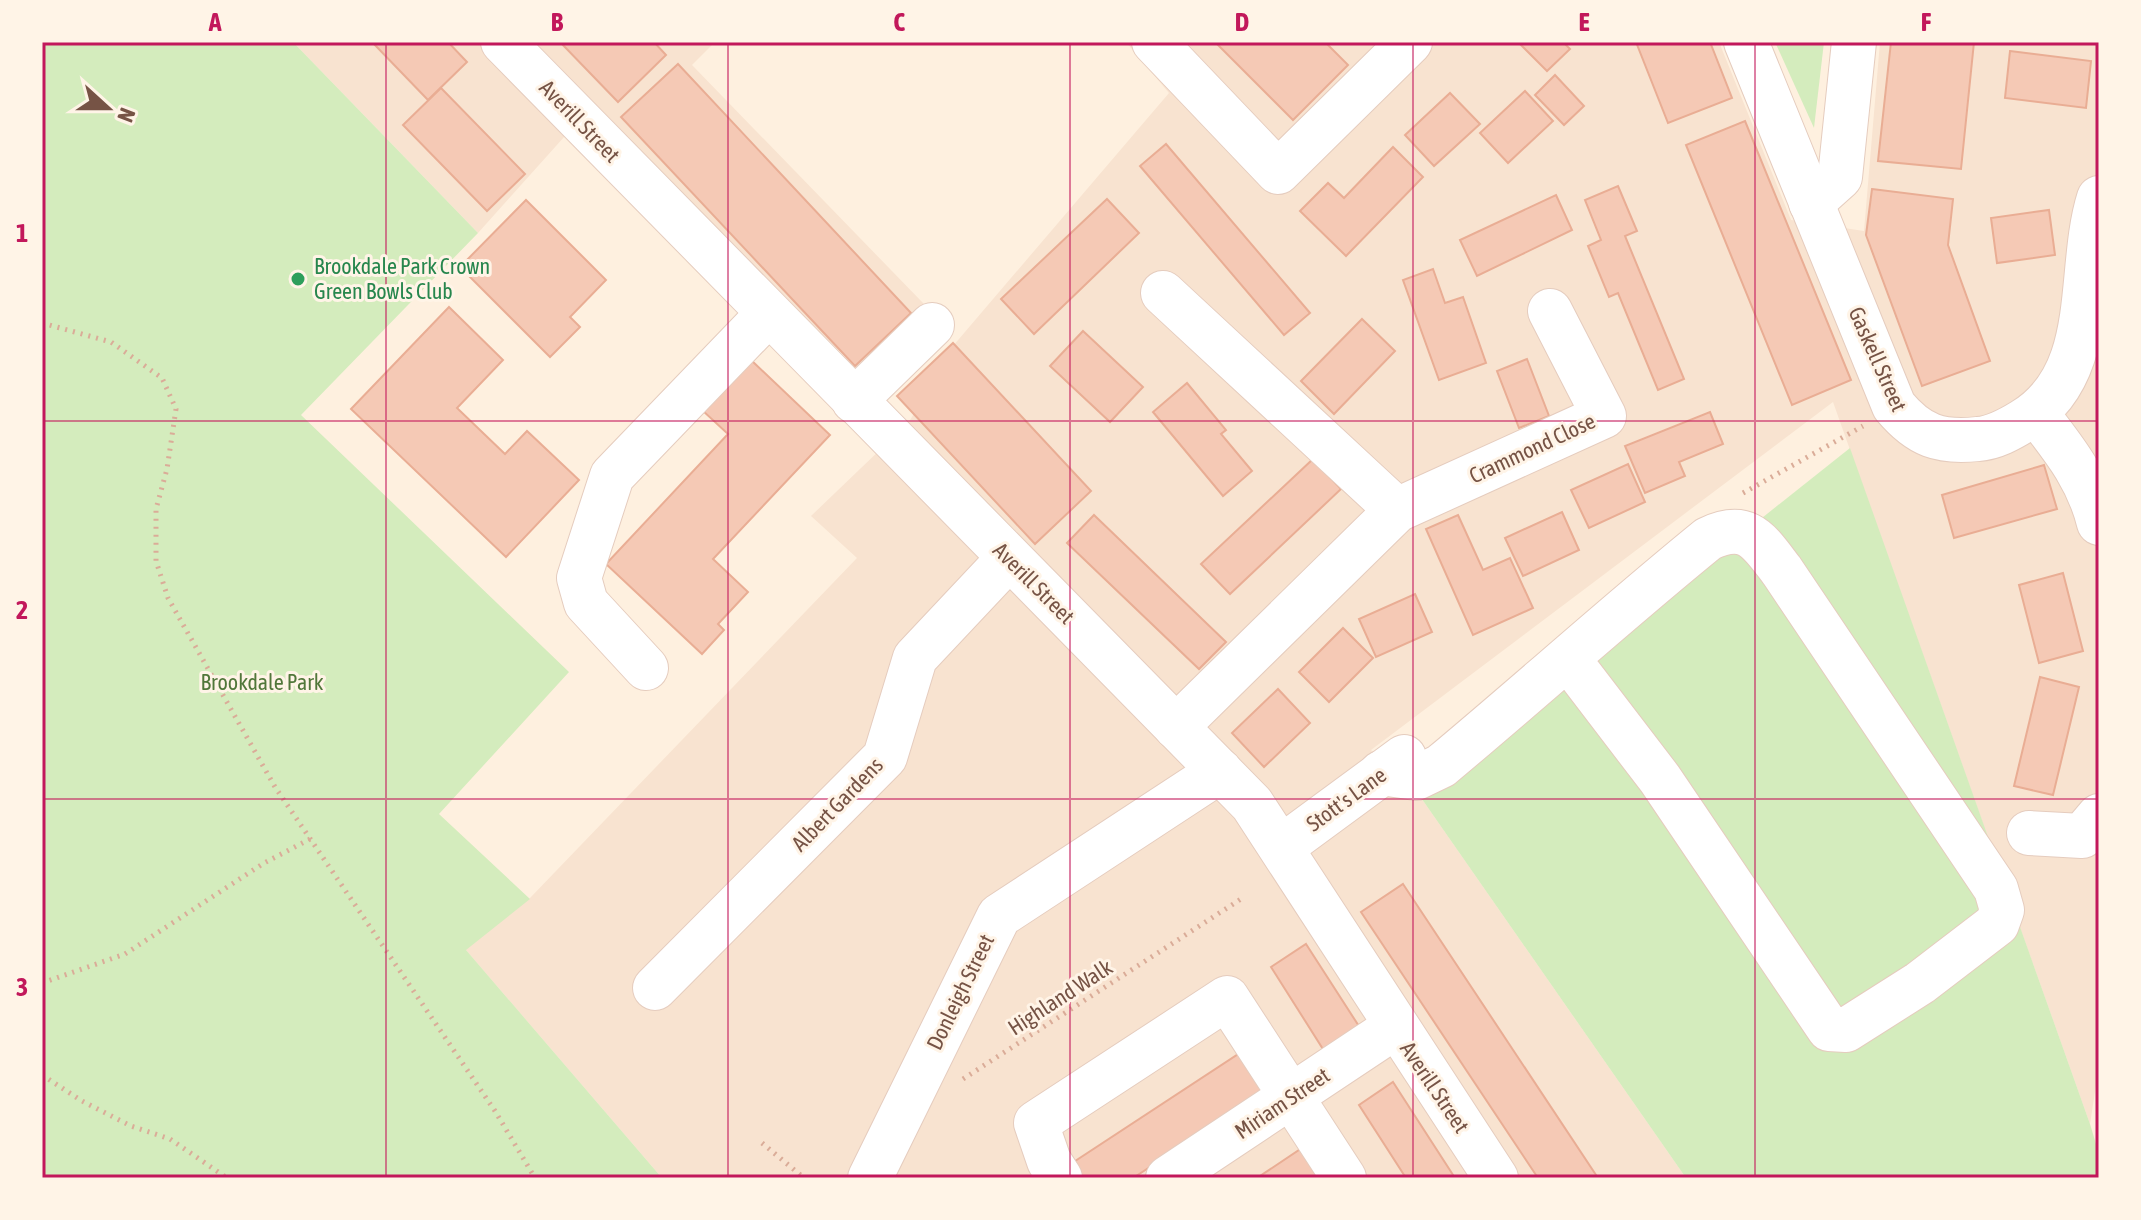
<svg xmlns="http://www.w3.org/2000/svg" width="2141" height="1220" font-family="'Asap Condensed',sans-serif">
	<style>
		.residential { fill: #f8e3d0 }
		.green { fill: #d4ecbd }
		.building { fill: #f5c9b5; stroke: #e9ad94; stroke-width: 2 }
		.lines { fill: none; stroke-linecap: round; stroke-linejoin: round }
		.minor-casing { stroke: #e5ccbe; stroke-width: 46 }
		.path { stroke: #daac98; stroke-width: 5; stroke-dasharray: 2 6; stroke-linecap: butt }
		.minor { stroke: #fff; stroke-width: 44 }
		.grid { fill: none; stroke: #c2185b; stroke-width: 2; stroke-opacity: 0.55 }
		.leisure-dot { fill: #2e9e5b; stroke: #fff4e7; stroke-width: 3 }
		.labels { text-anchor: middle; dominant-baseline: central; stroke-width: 6; stroke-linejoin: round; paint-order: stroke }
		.street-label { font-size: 22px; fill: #765345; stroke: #fff4e7 }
		.leisure-label { font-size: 22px; fill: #27864d; stroke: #fff4e7; text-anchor: start }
		.park-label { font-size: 22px; fill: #51773a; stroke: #fff4e7 }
		.neatline { fill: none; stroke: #c2185b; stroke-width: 3 }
		.grid-label { font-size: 26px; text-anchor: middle; font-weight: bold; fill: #c2185b }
	</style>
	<rect width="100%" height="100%" fill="#fef0df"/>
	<g class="residential">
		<path d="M293,42H715L692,65L924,304L862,373L591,107L478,233Z"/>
		<path d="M1126,42H1719L1791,220L1864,231L1880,42H2099V1066L2090,1124L1833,402L1371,750L1417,792L1686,1178H662L465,949L530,898L857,558L811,516L909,422L953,346L1169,93Z"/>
	</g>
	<g class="green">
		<path d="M42,42H293L478,233L301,415L569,672L439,814L530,899L466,950L662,1178H42Z"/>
		<path d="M1775,42H1824L1814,128Z"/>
		<path d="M1850,448L2090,1124L2099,1154V1178H1686L1417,792Z"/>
	</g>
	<g class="building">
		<path d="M372,42H448L467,62L428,100Z"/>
		<path d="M560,42H654L666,55L618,102Z"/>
		<path d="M1215,42H1325L1348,65L1293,120Z"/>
		<path d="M1518,42H1563L1570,49L1547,71Z"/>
		<path d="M1636,42H1710L1732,98L1668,123Z"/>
		<path d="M1891,42H1974L1961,169L1878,161Z"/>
		<path d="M2010,51L2091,61L2086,108L2005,98Z"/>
		<path d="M678,64L911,313L855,366L621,117Z"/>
		<path d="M1555,75L1584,106L1564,125L1535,95Z"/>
		<path d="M441,88L525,174L487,211L403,125Z"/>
		<path d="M1525,91L1553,121L1508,163L1480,133Z"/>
		<path d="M1450,93L1480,124L1434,166L1405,135Z"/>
		<path d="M1745,121L1851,380L1792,405L1686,145Z"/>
		<path d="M1166,144L1310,313L1284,335L1140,166Z"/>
		<path d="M1393,147L1423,177L1346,256L1300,211L1328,183L1344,198Z"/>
		<path d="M1618,186L1637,231L1625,236L1684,379L1658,390L1618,293L1609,297L1588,246L1601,240L1585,200Z"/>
		<path d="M1872,189L1953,199L1948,245L1990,361L1922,386L1866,235Z"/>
		<path d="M1556,195L1572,230L1477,276L1460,240Z"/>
		<path d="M1107,199L1139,233L1034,334L1001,299Z"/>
		<path d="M526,200L606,280L570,317L580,327L550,357L460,267Z"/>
		<path d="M2049,210L2055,255L1997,263L1991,218Z"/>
		<path d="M1433,269L1445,303L1463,297L1486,363L1439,380L1403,280Z"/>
		<path d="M449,307L503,360L457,408L505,454L527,431L579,480L506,557L351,409Z"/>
		<path d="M1362,319L1395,351L1334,414L1301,381Z"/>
		<path d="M1083,331L1143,387L1110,422L1050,366Z"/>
		<path d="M953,343L1091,491L1035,544L897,396Z"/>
		<path d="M750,359L830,435L713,559L748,592L718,624L724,630L702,654L606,564L728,434L702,410Z"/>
		<path d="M1527,359L1549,416L1519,428L1497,371Z"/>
		<path d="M1187,383L1226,430L1221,434L1252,471L1223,496L1153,412Z"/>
		<path d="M1710,412L1723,444L1679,462L1685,476L1645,493L1625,446Z"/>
		<path d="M1313,459L1341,489L1230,594L1201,564Z"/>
		<path d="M1628,464L1645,502L1589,528L1571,490Z"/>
		<path d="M2044,465L2057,509L1954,538L1942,495Z"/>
		<path d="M1562,512L1579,550L1523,576L1505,538Z"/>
		<path d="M1094,515L1226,642L1199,669L1067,543Z"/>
		<path d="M1458,515L1483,570L1510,558L1533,608L1473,635L1426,529Z"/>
		<path d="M2063,573L2083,651L2039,663L2019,585Z"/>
		<path d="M1415,594L1432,632L1376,657L1359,619Z"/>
		<path d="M1343,628L1373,658L1329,702L1299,672Z"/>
		<path d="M2040,677L2079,687L2053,795L2014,786Z"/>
		<path d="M1278,689L1310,723L1264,767L1232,733Z"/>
		<path d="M1403,884L1598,1178H1538L1361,912Z"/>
		<path d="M1306,944L1364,1034L1328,1057L1271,967Z"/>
		<path d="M1246,1049L1271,1088L1133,1178H1069L1063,1169Z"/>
		<path d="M1393,1082L1455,1178H1406L1359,1105Z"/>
		<path d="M1308,1144L1330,1178H1257Z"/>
	</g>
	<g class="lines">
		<g class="minor-casing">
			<g id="minor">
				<path d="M503,42L1252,804L1496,1178"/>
				<path d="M1154,42L1278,172L1410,42"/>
				<path d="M1746,42L1894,406C1919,436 1940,443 1978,439C1994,438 2010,429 2023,421C2101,374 2076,270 2099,198"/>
				<path d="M1811,203L1840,177L1854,42"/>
				<path d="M1163,293L1397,510"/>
				<path d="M854,401L932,325"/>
				<path d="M2036,413C2064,449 2088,478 2099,523"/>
				<path d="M646,668L586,603L579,578L612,476L768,314"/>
				<path d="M1176,727L1397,510L1604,416L1550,311"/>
				<path d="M1381,773L1416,778L1441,766C1531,691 1617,613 1708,539C1748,520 1759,541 1782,571L1996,889L2002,910L1997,924L1920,983L1846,1030L1829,1029L1660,779L1569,660"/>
				<path d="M2029,833L2082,836L2099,816"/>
				<path d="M1283,846L1404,757"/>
				<path d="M655,988L885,757L915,658L1009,558"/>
				<path d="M870,1178L999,916L1220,771"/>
				<path d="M1060,1178L1049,1161L1036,1123L1227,998L1344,1178"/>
				<path d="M1168,1178L1395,1027"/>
			</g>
		</g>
		<g class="path">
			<path d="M42,323L111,342L162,378L176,409L167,469L156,509V561L168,598L275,787L495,1111L535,1178"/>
			<path d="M1743,493L1863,426"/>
			<path d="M42,983L125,954L264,863L312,838"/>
			<path d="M42,1075L82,1101L131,1126L170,1139L227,1178"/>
			<path d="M963,1079L1241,899"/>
			<path d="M762,1143L804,1178"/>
		</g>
		<use href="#minor" class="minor"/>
	</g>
	<path class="grid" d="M386,42V1178M728,42V1178M1070,42V1178M1413,42V1178M1755,42V1178M42,421H2099M42,799H2099"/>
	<circle class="leisure-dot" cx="298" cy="279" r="8"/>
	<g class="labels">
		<g class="street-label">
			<text transform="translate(580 121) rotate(46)">Averill Street</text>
			<text transform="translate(1878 359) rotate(66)">Gaskell Street</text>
			<text transform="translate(1532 448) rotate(-25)">Crammond Close</text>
			<text transform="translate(1034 583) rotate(45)">Averill Street</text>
			<text transform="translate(1346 799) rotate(-36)">Stott's Lane</text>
			<text transform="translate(837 804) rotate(-46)">Albert Gardens</text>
			<text transform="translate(960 992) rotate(-64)">Donleigh Street</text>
			<text transform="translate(1060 997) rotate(-33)">Highland Walk</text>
			<text transform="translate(1435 1087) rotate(56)">Averill Street</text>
			<text transform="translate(1282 1103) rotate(-34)">Miriam Street</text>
		</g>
		<g class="leisure-label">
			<text x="314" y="266">Brookdale Park Crown<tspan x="314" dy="25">Green Bowls Club</tspan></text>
		</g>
		<g class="park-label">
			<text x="262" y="682">Brookdale Park</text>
		</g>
	</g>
	<rect width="2141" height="1220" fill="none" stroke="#fff4e7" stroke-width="88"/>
	<g transform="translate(108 108) rotate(111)" stroke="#fff4e7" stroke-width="6" paint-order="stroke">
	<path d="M0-6L14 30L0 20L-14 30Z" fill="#765345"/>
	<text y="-12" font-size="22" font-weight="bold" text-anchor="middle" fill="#765345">N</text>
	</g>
	<rect x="44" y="44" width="2053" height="1132" class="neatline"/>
	<g class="grid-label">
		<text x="215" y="31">A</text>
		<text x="557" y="31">B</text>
		<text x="899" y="31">C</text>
		<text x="1242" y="31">D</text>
		<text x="1584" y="31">E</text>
		<text x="1926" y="31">F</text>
		<text x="22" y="242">1</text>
		<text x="22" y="619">2</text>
		<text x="22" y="996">3</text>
	</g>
</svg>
